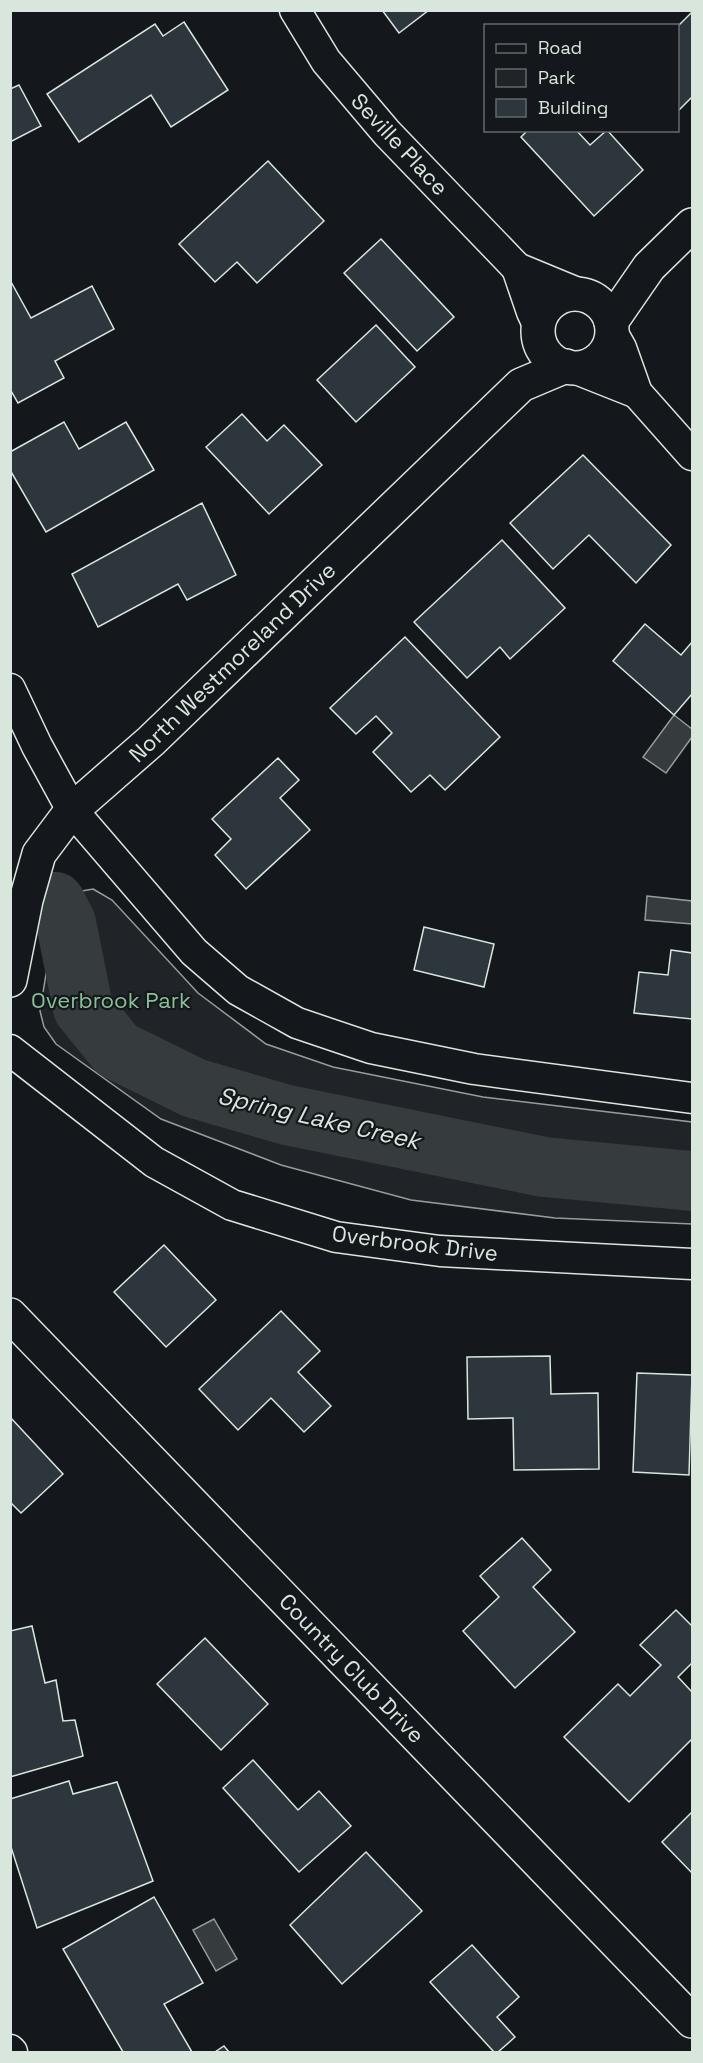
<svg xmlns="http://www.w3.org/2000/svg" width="703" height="2063" font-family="'Space Grotesk',sans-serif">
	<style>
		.green { fill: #202428; stroke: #939e99; stroke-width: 1.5 }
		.water { fill: #363b3e; stroke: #939e99; stroke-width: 1.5 }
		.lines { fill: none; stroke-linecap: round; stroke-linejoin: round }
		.river { stroke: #363b3e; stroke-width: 60 }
		.building { fill: #2c363c; stroke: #d8e6dc; stroke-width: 1.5 }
		.street-casing { stroke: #d8e6dc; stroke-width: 33 }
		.secondary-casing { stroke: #d8e6dc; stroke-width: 36 }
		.street { stroke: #14181c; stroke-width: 30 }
		.secondary { stroke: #14181c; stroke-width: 33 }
		.labels { text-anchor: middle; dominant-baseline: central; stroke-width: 4.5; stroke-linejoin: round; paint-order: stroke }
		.street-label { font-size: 22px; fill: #d8e6dc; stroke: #14181c }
		.park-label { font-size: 22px; fill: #8ac095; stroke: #14181c }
		.water-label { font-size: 24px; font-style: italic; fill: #d8e6dc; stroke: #14181c }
	</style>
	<rect width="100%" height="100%" fill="#14181c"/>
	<path class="green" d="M93,889L112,900L198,993L266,1044L333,1067L483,1097L692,1122V1224L555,1218L411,1200L281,1165L161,1119L56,1044L44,1027L40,1011L56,913L71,893Z"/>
	<g class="water">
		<path d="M674,715L692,729V737L666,773L643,757Z"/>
		<path d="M647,896L692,901V924L645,920Z"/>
		<path d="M214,1919L237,1959L216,1971L193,1930Z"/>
	</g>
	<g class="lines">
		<path class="river" d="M55,902L66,923L83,1008L117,1050L194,1088L287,1115L544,1167L692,1181"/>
	</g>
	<g class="building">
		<path d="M382,10H429L399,33Z"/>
		<path d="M692,12V97L678,111V26Z"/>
		<path d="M184,22L228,90L171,127L151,95L79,142L47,94L155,24L163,36Z"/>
		<path d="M19,85L41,126L10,142V89Z"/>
		<path d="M528,130H576L590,145L607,130L643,170L594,216L521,137Z"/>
		<path d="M268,161L324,221L257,283L237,262L215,282L179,244Z"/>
		<path d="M381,239L454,317L417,351L344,273Z"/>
		<path d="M10,280L31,318L92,286L114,329L55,361L64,378L18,403L10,389Z"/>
		<path d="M376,325L415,367L356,422L317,380Z"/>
		<path d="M242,414L267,441L284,425L322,465L269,514L206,447Z"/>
		<path d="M64,422L79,449L126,422L154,470L46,532L10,470V452Z"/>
		<path d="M583,455L671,545L636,583L589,535L553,569L510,523Z"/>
		<path d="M202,503L236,575L187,600L178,584L98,627L72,574Z"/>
		<path d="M502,540L565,608L510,659L500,647L467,678L414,622Z"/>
		<path d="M645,624L681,655L692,642V694L674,715L613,661Z"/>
		<path d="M405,637L500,737L445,790L430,775L411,792L373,752L392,733L376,716L356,734L330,708Z"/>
		<path d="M278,758L299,780L280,798L310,830L246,889L215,855L231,839L212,819Z"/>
		<path d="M424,927L494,944L484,987L414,970Z"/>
		<path d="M671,950L692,953V1019L634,1013L639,972L668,975Z"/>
		<path d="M164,1245L216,1300L166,1347L114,1292Z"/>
		<path d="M281,1311L320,1351L298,1372L331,1406L304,1432L271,1398L238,1430L199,1389Z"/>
		<path d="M550,1356L551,1394L598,1393L599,1469L514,1470L513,1418L468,1419L467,1357Z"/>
		<path d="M637,1373L692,1375L689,1475L633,1472Z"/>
		<path d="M10,1417L63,1474L21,1513L10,1502Z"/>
		<path d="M522,1538L551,1570L533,1587L575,1632L515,1688L463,1631L499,1597L480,1576Z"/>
		<path d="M676,1610L692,1626V1663L678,1677L692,1692V1739L629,1802L564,1737L618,1684L630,1696L661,1665L640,1645Z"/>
		<path d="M32,1626L45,1683L56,1680L63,1721L75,1720L83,1756L10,1777V1631Z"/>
		<path d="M205,1638L268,1704L221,1750L157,1684Z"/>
		<path d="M253,1760L298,1810L319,1791L351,1826L299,1872L223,1788Z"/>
		<path d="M69,1781L73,1794L117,1782L153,1881L37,1928L10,1844V1799Z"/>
		<path d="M692,1812V1873L662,1842Z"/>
		<path d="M366,1852L422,1911L342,1984L290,1925Z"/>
		<path d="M154,1897L203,1983L164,2004L192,2052H123L63,1949Z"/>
		<path d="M472,1945L519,1997L497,2017L515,2037L498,2052H494L430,1982Z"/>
		<path d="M224,2046L229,2052H215Z"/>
	</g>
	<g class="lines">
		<g class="street-casing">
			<g id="street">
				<path d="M295,10L326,61L387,133L517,268L580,294"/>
				<path d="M517,268L532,312L539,327"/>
				<path d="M612,332L621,348L637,393L692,455"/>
				<path d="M574,368L637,393"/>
				<path d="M10,689L37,746L72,810L194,952L238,990L297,1023L371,1048L474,1069L692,1098"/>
				<path d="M10,1050L154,1162L232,1205L336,1237L440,1251L692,1264"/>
				<path d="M10,2050L12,2052"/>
			</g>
		</g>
		<g class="secondary-casing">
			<g id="secondary">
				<circle cx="575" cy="331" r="37"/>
				<path d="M611,322L649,267L692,225"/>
				<path d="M10,980L26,900L39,854L72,810L151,741L521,385L566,366"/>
				<path d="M10,1315L692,2021"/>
			</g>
		</g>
		<use href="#street" class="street"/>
		<use href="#secondary" class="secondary"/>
	</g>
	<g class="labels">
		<g class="street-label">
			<text transform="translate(400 144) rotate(47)">Seville Place</text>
			<text transform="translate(232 662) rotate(-44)">North Westmoreland Drive</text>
			<text transform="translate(415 1243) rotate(7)">Overbrook Drive</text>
			<text transform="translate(352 1668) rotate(46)">Country Club Drive</text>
		</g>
		<g class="park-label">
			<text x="111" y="1000">Overbrook Park</text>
		</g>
		<g class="water-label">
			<text transform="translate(319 1118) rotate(13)">Spring Lake Creek</text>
		</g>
	</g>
	<rect width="703" height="2063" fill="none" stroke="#d8e6dc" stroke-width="24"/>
	<rect x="484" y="24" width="195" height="108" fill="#14181c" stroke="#626a69" stroke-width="1.5"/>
	<rect x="496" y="44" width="30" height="9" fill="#14181c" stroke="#626a69" stroke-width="1.5"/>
	<text x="538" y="54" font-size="18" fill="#d8e6dc">Road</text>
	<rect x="496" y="69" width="30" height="18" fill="#202428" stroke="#626a69" stroke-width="1.5"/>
	<text x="538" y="84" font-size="18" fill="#d8e6dc">Park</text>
	<rect x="496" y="99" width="30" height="18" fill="#2c363c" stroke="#626a69" stroke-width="1.5"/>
	<text x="538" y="114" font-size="18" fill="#d8e6dc">Building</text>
</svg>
